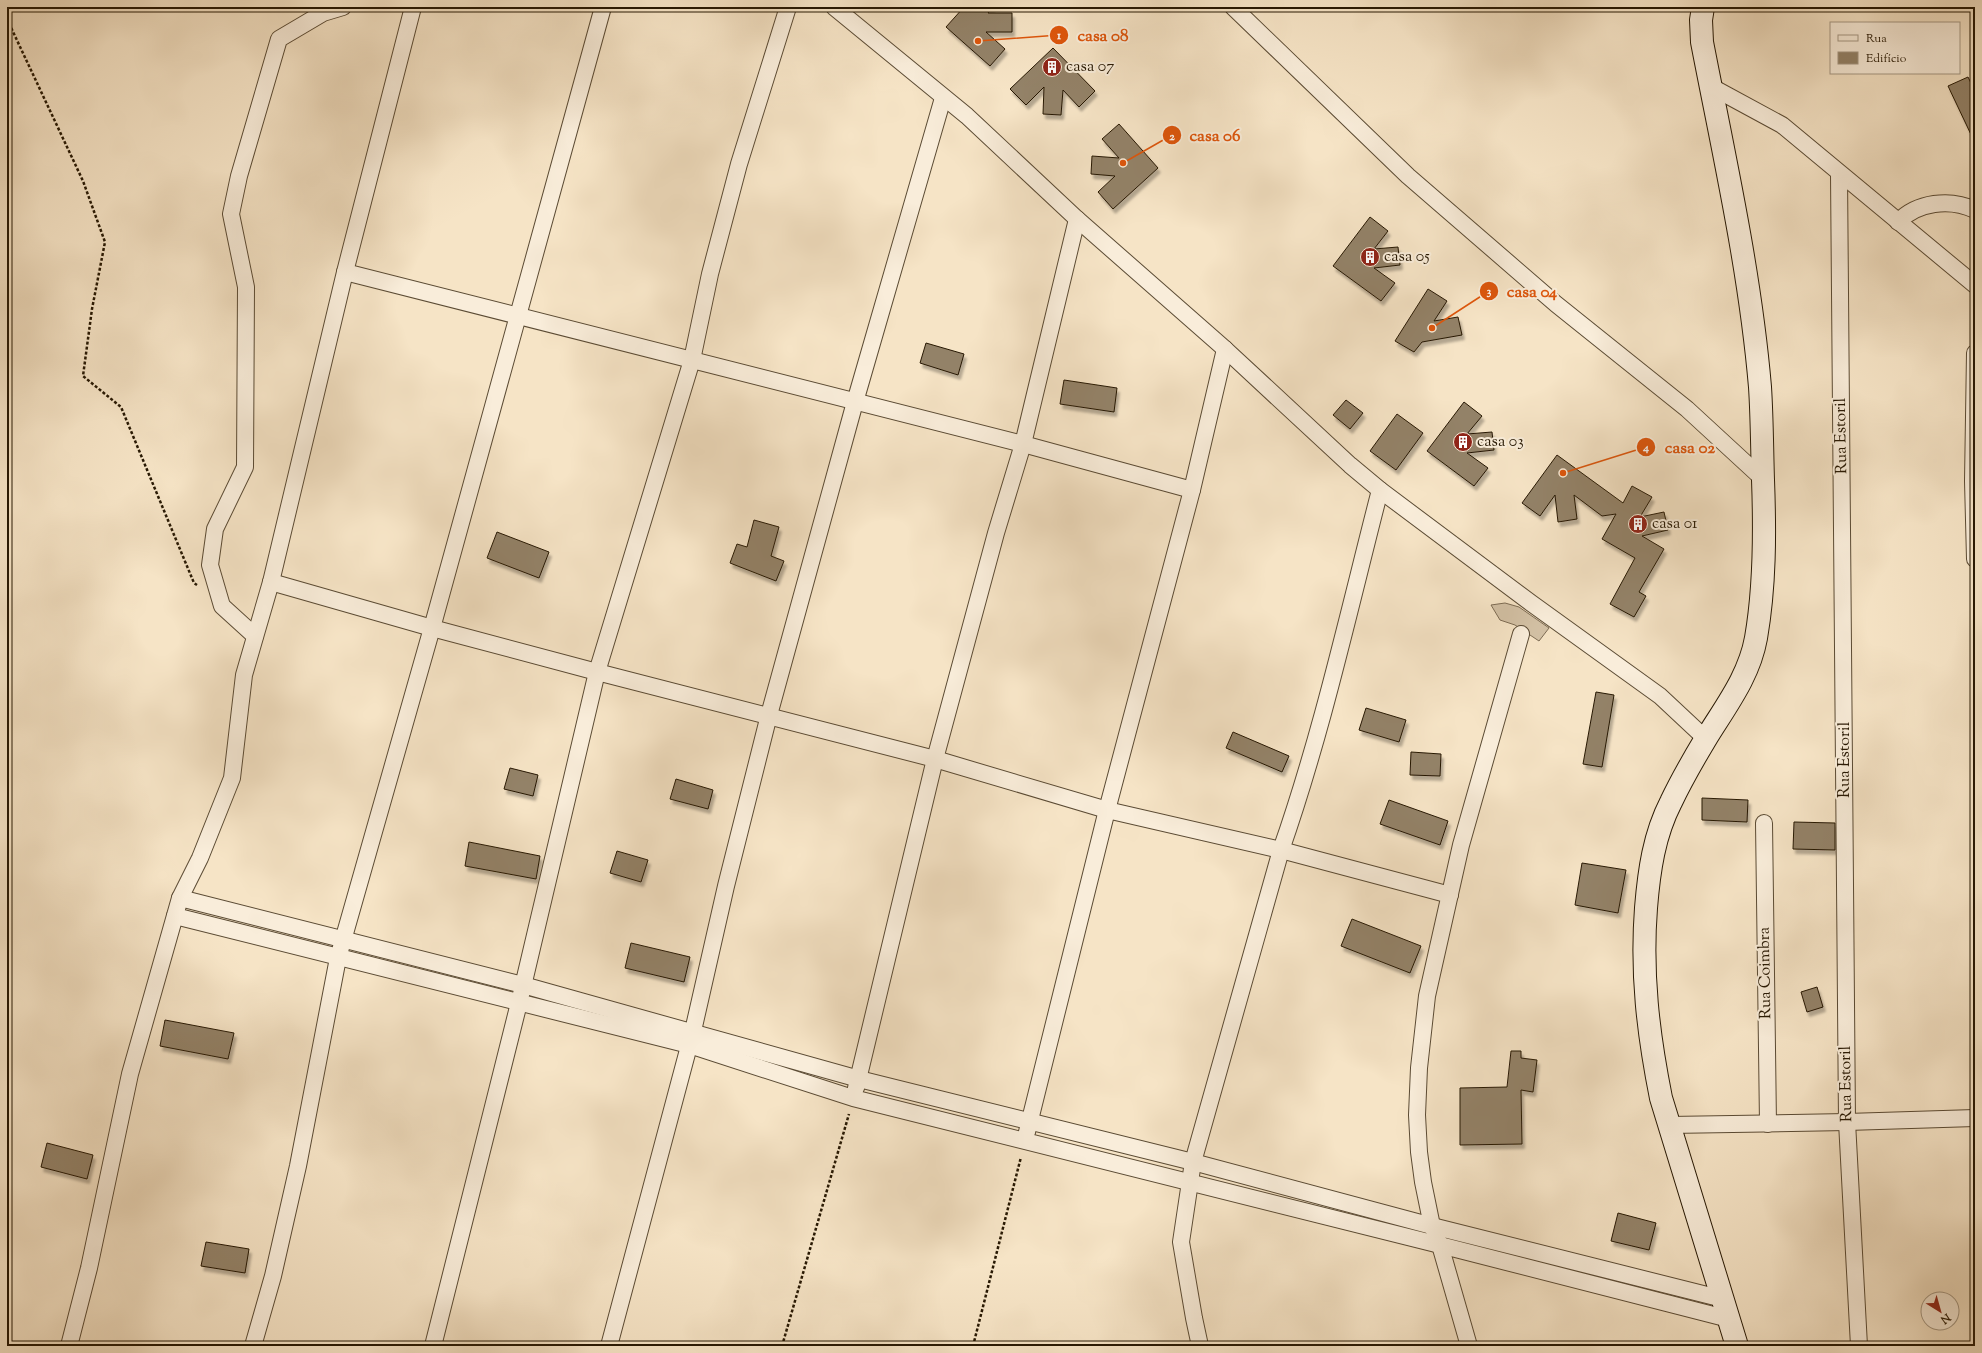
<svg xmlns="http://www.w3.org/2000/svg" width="1982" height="1353" font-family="'Sorts Mill Goudy',serif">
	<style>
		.green { fill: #d3c1a5; stroke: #7d6c54 }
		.building { fill: #938268; stroke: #271803; filter: url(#shadow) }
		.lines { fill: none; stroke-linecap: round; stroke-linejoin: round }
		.street-casing { stroke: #5b4b34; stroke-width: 18 }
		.secondary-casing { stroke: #271803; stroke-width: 24 }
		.path { stroke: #271803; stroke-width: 2.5; stroke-dasharray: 3 2; stroke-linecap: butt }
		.street { stroke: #f9edda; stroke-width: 16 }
		.secondary { stroke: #f9edda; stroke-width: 22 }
		.labels { text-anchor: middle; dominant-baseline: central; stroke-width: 4; stroke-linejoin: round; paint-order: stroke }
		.poi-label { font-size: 16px; fill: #271803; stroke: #f9edda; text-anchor: start }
		.street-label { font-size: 16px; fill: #271803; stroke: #f9edda }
		.leader { fill: none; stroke: #de560c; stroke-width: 1.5 }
		.callout-dot { fill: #de560c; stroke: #f9edda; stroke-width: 1.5 }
		.mark-label { font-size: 12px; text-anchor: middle; font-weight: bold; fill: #fff }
		.callout-label { font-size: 17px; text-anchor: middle; font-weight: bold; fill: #de560c; stroke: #f9edda; stroke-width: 4; stroke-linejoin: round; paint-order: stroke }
	</style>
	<defs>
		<filter id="shadow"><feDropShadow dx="2.5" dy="4.5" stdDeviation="1" flood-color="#0004"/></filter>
	</defs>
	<rect width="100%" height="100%" fill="#f6e4c6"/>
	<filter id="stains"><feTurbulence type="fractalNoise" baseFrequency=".005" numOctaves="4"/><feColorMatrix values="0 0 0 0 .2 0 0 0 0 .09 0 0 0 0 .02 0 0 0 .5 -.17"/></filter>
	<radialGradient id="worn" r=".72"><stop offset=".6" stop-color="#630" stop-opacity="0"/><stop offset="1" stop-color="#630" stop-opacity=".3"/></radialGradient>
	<path class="green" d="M1505,603L1519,607L1549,628L1539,641L1515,625L1500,620L1491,605Z"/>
	<g class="building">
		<path d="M964,7H993L988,13H1012V32H986L1005,49L990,66L946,27Z"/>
		<path d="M1053,48L1095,91L1079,107L1063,90L1061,115L1043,114L1044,87L1026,105L1010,89Z"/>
		<path d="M1968,77L1975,91V143L1948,86Z"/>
		<path d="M1119,124L1158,168L1113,209L1098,192L1115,176L1091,174L1092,156L1119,158L1102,139Z"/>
		<path d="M1370,217L1388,231L1374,249L1398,247L1400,265L1374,268L1395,283L1381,301L1333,266Z"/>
		<path d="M1428,289L1447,301L1434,321L1458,317L1462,335L1422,342L1414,352L1395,341Z"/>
		<path d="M926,343L964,354L958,375L920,363Z"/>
		<path d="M1064,380L1117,388L1114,412L1060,404Z"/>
		<path d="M1346,400L1363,413L1350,429L1333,415Z"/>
		<path d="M1464,402L1482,416L1467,434L1492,432L1494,450L1467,453L1488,468L1474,486L1427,451Z"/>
		<path d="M1397,414L1423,433L1396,470L1370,451Z"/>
		<path d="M1557,455L1623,503L1632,486L1652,497L1640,517L1664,512L1668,530L1642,536L1664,549L1639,592L1646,596L1634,617L1610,604L1635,558L1602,539L1616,514L1602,516L1574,495L1577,519L1558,522L1555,495L1540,516L1522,503Z"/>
		<path d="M754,520L779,527L771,556L784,561L776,581L730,563L737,544L747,547Z"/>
		<path d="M497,532L549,552L539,578L487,558Z"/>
		<path d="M1596,692L1614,695L1602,767L1583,764Z"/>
		<path d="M1366,708L1406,720L1399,742L1359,730Z"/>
		<path d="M1233,732L1289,756L1282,772L1226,748Z"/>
		<path d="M1411,752L1441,754L1440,776L1410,775Z"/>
		<path d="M510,768L538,775L533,796L504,789Z"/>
		<path d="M676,779L713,790L708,809L670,799Z"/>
		<path d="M1702,798L1748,800L1747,822L1702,820Z"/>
		<path d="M1389,800L1448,821L1440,845L1380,824Z"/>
		<path d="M1794,822L1835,823V850L1793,849Z"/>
		<path d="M469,842L540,856L536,879L465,866Z"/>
		<path d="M617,851L648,860L641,882L610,873Z"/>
		<path d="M1582,863L1626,870L1618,913L1575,905Z"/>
		<path d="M1352,919L1421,946L1410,973L1341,946Z"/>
		<path d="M631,943L690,957L684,982L625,968Z"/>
		<path d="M1817,987L1823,1007L1807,1012L1801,992Z"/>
		<path d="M165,1020L234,1033L228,1059L160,1046Z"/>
		<path d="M1511,1051H1521V1058L1537,1060L1533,1092L1521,1090L1522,1144L1460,1145V1088L1507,1087Z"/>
		<path d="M47,1143L93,1155L87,1179L41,1167Z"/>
		<path d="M1618,1213L1656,1223L1649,1250L1611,1241Z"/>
		<path d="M206,1242L249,1249L245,1273L201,1266Z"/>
	</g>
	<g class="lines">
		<g class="street-casing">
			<g id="street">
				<path d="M834,7L967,116L1077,219L1225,349L1350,465L1380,490L1531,603L1660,696L1706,739"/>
				<path d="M1233,7L1408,176L1556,304L1687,409L1763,479"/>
				<path d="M1710,86L1782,125L1975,285"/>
				<path d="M1839,174L1847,1122L1859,1346"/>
				<path d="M1898,222C1917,202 1950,198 1975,210"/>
				<path d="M345,272L1023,444L1192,490"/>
				<path d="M1975,353L1973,481L1975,559"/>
				<path d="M271,582L432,628L597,672L935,759L1107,810L1281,850L1450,895"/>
				<path d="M255,636L222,606L210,565L215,529L245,467L246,287L231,214L239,176L279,39L323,13L343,7"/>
				<path d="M1764,823L1768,1124"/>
				<path d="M180,898L523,985L859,1079L1193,1162L1432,1226L1723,1299"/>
				<path d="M175,916L689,1045L853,1098L1440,1245L1729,1319"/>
				<path d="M856,1088L935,759L996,533L1023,444L1077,219"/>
				<path d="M1669,1125L1847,1122L1975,1118"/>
				<path d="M1027,1132L1107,810L1192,490L1225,349"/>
				<path d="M69,1346L89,1268L130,1074L180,898L200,858L232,778L244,675L271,582L345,272L413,7"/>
				<path d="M253,1346L273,1276L298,1166L338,958L432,628L603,7"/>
				<path d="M433,1346L519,1003L597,672L692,360L710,274L739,164L788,7"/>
				<path d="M609,1346L693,1031L726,886L769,715L855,402L943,98"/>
				<path d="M1200,1346L1194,1318L1181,1242L1193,1162L1281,850C1322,733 1349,610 1380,490"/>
				<path d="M1469,1346L1440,1245L1432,1226L1423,1182L1419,1152L1417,1115L1419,1068L1427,996L1461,845L1521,634"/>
			</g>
		</g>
		<g class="secondary-casing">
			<path id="secondary" d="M1703,7L1701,20L1702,42C1724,156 1750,270 1760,387C1762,418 1762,449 1763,480C1765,533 1765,586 1756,638C1749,677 1725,707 1705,740C1693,760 1681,781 1671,802C1654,835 1649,871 1646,908C1641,973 1648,1033 1661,1098L1737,1346"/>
		</g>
		<g class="path">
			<path d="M7,16L11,7"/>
			<path d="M7,19L83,181L105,242L92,309L83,376L121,407L194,583L197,585"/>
			<path d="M782,1346L849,1114"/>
			<path d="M973,1346L1021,1157"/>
		</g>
		<use href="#street" class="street"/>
		<use href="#secondary" class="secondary"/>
	</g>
	<defs>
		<g id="building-disc" transform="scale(1)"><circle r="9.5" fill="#8f2418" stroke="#f9edda"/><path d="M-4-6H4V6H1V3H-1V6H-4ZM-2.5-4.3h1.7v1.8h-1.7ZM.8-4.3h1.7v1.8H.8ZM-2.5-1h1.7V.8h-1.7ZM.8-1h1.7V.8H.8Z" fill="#fff"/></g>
	</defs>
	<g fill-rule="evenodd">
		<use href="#building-disc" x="1052" y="67"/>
		<use href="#building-disc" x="1370" y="257"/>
		<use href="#building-disc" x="1463" y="442"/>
		<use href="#building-disc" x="1638" y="524"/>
	</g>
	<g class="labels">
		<g class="poi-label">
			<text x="1066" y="67">casa 07</text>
			<text x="1384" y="257">casa 05</text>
			<text x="1477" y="442">casa 03</text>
			<text x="1652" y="524">casa 01</text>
		</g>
		<g class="street-label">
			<text transform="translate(1842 436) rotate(-91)">Rua Estoril</text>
			<text transform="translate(1845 760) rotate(-90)">Rua Estoril</text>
			<text transform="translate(1766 973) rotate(-91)">Rua Coimbra</text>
			<text transform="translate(1847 1084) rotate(-91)">Rua Estoril</text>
		</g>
	</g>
	<path class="leader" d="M978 41L1059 35M1123 163L1172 135M1432 328L1489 291M1563 473L1646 447"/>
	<g class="callout-dot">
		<circle cx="978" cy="41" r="4"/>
		<circle cx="1123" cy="163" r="4"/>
		<circle cx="1432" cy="328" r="4"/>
		<circle cx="1563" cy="473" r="4"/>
		<circle cx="1059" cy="35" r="10"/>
		<circle cx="1172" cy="135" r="10"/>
		<circle cx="1489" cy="291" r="10"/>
		<circle cx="1646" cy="447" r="10"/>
	</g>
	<g class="mark-label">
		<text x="1059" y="39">1</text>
		<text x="1172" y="140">2</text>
		<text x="1489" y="295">3</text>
		<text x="1646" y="451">4</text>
	</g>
	<g class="callout-label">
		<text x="1103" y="41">casa 08</text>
		<text x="1215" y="141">casa 06</text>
		<text x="1532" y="297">casa 04</text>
		<text x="1690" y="453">casa 02</text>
	</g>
	<rect width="1982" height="1353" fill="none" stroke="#f6e4c6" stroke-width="24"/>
	<rect x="8" y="8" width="1966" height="1337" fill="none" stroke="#271803" stroke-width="2"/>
	<rect x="12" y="12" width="1958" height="1329" fill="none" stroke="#271803"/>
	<rect x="1830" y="22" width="130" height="52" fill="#f9edda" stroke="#a59884"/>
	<rect x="1838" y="35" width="20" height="6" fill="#f9edda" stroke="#a59884"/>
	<text x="1866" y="42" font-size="12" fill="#271803">Rua</text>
	<rect x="1838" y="52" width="20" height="12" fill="#938268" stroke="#a59884"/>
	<text x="1866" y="62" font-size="12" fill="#271803">Edifício</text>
	<g transform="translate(1940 1311) rotate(143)"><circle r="19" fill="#f9edda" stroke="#a59884"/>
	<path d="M0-3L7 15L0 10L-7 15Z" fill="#8f2418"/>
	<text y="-6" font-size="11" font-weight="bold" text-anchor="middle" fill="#271803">N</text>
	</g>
	<rect width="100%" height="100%" filter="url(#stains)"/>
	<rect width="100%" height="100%" fill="url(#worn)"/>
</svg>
